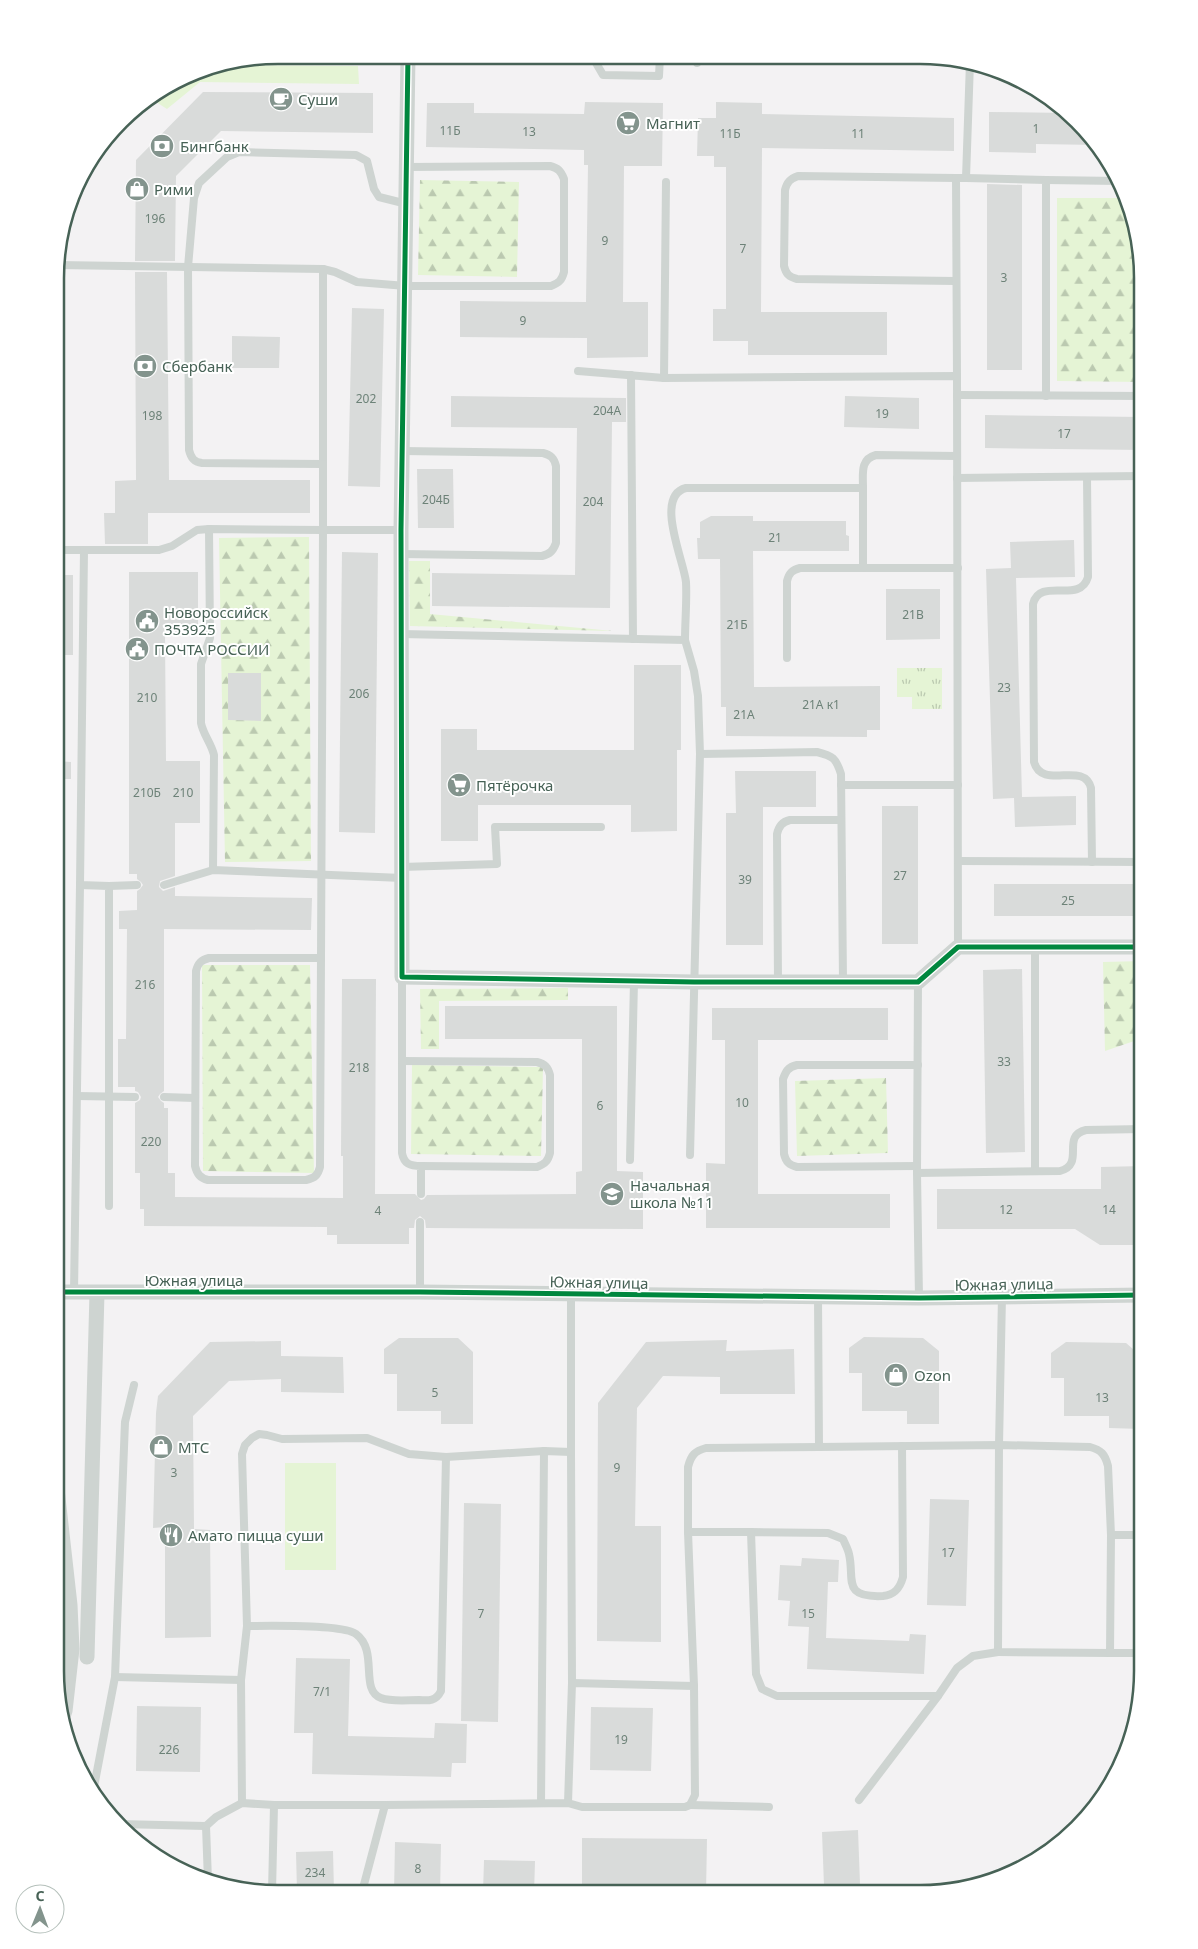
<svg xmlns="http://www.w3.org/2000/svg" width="1198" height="1949" font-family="'Noto Sans',sans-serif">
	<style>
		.green { fill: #e5f4d5 }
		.forest { fill: url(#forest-firs) }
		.park { fill: url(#park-tufts) }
		.building { fill: #d9dbda }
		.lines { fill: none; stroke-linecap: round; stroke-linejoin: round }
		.service { stroke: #ced4d1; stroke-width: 8 }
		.minor { stroke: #ced4d1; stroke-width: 15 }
		.tertiary { stroke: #ced4d1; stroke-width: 19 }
		.cycleway-casing { stroke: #fff; stroke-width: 8 }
		.cycleway { stroke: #00873e; stroke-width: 5 }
		.labels { text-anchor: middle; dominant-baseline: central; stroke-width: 4; stroke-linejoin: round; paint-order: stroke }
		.number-label { font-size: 12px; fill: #6d8278 }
		.poi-label { font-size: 15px; fill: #476256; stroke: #fff; text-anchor: start }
		.street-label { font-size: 15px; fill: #476256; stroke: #fff }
		.rim { fill: none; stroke: #476256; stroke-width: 2.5 }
	</style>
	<defs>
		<pattern id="forest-firs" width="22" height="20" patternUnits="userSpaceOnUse" patternTransform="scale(1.25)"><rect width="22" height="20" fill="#e5f4d5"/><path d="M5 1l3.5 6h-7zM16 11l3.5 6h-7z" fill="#bbc9b0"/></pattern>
		<pattern id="park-tufts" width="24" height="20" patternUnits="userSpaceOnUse" patternTransform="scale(1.25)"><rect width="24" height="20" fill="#e5f4d5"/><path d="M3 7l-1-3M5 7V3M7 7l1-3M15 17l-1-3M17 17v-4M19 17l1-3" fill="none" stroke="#bbc9b0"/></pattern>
	</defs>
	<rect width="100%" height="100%" fill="#f3f2f3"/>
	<g class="green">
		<path d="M230,65L358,66L359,84L200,82L167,109L150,98L193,72Z"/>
		<rect x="285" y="1463" width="51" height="107"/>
	</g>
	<g class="forest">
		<path d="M420,180L519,182L517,277L418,275Z"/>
		<path d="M1057,198H1127L1143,278V382L1057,381Z"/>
		<path d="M309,537L311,861L225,862L219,538Z"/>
		<path d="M409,561H430V614L613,631L410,626Z"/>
		<path d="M1143,961V1038L1105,1051L1103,962Z"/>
		<path d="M202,965H310L314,1173L203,1171Z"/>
		<path d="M568,988V1000L439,1001V1049H421L420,989Z"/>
		<path d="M412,1065L543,1067L541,1156L411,1154Z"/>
		<path d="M886,1078L888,1153L797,1156L795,1081Z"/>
	</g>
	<path class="park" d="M897,668H942V709H912V697H897Z"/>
	<g class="building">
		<path d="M203,92L373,93V133L221,131L176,176L175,261H135L136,160Z"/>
		<path d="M585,102L663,103L662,166H624L623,302H648V357L587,358V338L460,337V301L586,302L588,165H584V150L426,147L427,103H474V113L584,114Z"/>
		<path d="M716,102L762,103V114L954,118V151L762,148L761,312H887V355H748V341H713V309H726V167H714V156H697L698,118H716Z"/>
		<path d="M989,112L1068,113L1098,145L1036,144V153L989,152Z"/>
		<path d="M987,184L1022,185V370H987Z"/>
		<path d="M135,272H167L169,480H310V513H148V544H105L104,513H115V481L136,480Z"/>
		<path d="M352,308L384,309L380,487L348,486Z"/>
		<path d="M232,336L280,337L279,368H232Z"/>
		<path d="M451,396L626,398V422H612L610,608L432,606V573L575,575L577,428L451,427Z"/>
		<path d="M845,396L919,398V429L844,427Z"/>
		<path d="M985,415L1143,417V450L985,448Z"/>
		<path d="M417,469H453L454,528H418Z"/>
		<path d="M711,516H753V521H846V535L849,536V551H753L754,687L880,686V730H867V737L726,736V707H721L720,559H698L697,538H700V522Z"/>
		<path d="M1074,540L1075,577L1016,578L1022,797L1076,796V825L1015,827L1014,798L993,799L986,569L1011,568L1010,542Z"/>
		<path d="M342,552L378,553L375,833L339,832Z"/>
		<path d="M129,572H198V634H165L166,761H200V823H175V876L160,881L159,887L163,891L175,887V896L312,898L311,930L164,929V1091L160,1094L158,1097L161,1101L164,1103V1108H168V1173H175V1197L343,1198V1156H341L342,979H376L375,1194H415L421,1200L424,1199L427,1195L576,1194V1172L582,1171V1039H445V1006H617V1171L643,1172V1229L426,1228L425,1220L420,1216L415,1220L414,1228H409V1244H337V1235H327V1227L144,1226V1209H140V1173H135V1103L140,1100L141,1097L138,1092L135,1091V1087H118V1039H126L127,929H119V911L137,910V891L140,889L143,885L141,882L137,879V874H129Z"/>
		<rect x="56" y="575" width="17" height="80"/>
		<path d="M886,589H940V639L886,640Z"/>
		<path d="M634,665H681V750H677V831L631,832V805H478V841H441V729H477V750H634Z"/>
		<path d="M228,673H261V721L228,720Z"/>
		<path d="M56,761L71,762V779H56Z"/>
		<path d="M735,771H816V807H763V945H726V813H736Z"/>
		<rect x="882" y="806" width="36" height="138"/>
		<rect x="994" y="884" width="149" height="32"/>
		<path d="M1022,969L1025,1152L986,1153L983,970Z"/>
		<path d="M712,1008H888V1040H758V1194H890V1228H706V1163L725,1164V1040H712Z"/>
		<path d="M1143,1166V1245H1100L1075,1229H937V1189H1101V1167Z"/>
		<path d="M864,1337L923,1338L939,1351V1424H907V1411H862V1373H849V1348Z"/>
		<path d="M399,1338H458L473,1352V1424H441V1411H397V1374H384V1349Z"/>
		<path d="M727,1340L726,1351L794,1349L795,1394H720V1377L663,1376L637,1408L635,1526H661V1642L597,1641L598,1403L646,1342Z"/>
		<path d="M281,1341V1356L343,1357L344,1393L281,1392V1379L229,1381L193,1416L194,1529L210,1530L211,1637L165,1638V1527L153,1528L156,1413L158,1396L210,1342Z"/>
		<path d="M1066,1342L1126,1343L1141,1356V1429L1109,1428V1416H1064V1378H1051V1353Z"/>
		<path d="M930,1499L969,1500L966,1606L927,1605Z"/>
		<path d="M464,1503L501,1504L498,1722L461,1721Z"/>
		<path d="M802,1558L839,1560L838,1582H828L826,1638L909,1641L910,1634L926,1635L924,1674L807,1669L809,1627L788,1626L790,1601L778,1600L780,1565L801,1566Z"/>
		<path d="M296,1658L350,1659L348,1736L434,1738L435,1723L467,1724L466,1763H452L451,1777L312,1774L313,1733H294Z"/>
		<path d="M137,1706L201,1707L200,1772L136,1771Z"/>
		<path d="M591,1707L653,1708L651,1771L590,1770Z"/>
		<path d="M858,1830L860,1884L824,1886L822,1832Z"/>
		<path d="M582,1838L707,1839L706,1893H582Z"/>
		<path d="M395,1842L441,1844L440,1893H394Z"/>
		<path d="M333,1851L334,1892H297L296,1852Z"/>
		<path d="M484,1860L535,1861L534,1893H483Z"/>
	</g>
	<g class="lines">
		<g class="service">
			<path d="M592,56L603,75L659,76L660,56"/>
			<path d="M696,56L697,63"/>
			<path d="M956,178L798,176C790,179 787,182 785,190L784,266C786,274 789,277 797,279L956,281"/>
			<path d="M966,178L1046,180V396"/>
			<path d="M1046,180L1119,181"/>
			<path d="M57,265L323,269L335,272L357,282L406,286H551C559,283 562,280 564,272V179C561,171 558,168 550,166L408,167"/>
			<path d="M323,269V464L202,463C194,462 191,458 189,450L188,267L194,198L199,183L227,157L239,152L356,155L367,161L374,189L379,197L407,204"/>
			<path d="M578,371L664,378L957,376L958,947"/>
			<path d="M631,375L633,639"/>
			<path d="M957,376L956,178H966L970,62"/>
			<path d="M664,378L666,182"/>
			<path d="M957,395L1143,396"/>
			<path d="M1087,477L1088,577C1080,605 1040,576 1033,604L1034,762C1042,791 1084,760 1091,788L1092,862"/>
			<path d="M957,478L1143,476"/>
			<path d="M209,529L210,638L201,664V723C203,734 211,743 214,755L213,870"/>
			<path d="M56,550H84L80,885L109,886V1206"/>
			<path d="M84,550H159L172,546L197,530L209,529L323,530V464"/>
			<path d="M401,554L542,556C550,554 553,551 556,543V466C554,458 551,455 543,453L403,451"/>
			<path d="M863,568H958"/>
			<path d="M401,634L685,640L694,671L698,696L700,754L690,1155"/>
			<path d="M685,640C685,621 687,601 686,582C684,561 654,496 686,488H863C863,474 860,459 876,455L957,456"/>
			<path d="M787,658V581C789,573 792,570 800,568H863V488"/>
			<path d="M700,754L817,752C833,756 836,758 841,774L843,982"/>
			<path d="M841,785H958"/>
			<path d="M958,861L1143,862"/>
			<path d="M402,867L497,864L495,827H601"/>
			<path d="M164,885L213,870L402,878"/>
			<path d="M109,886L137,885"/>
			<path d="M321,958L320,1167C318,1175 315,1178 306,1180H208C200,1178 197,1174 195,1166L196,971C198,963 201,960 209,958H321L323,530H401"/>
			<path d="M402,977V1153C404,1164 410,1166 421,1166V1194"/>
			<path d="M778,982L777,834C779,826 782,822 790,820H841"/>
			<path d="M918,982L917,1173L919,1298"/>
			<path d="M402,1061L537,1062C545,1064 548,1067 550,1075V1153C548,1161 545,1164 537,1167L421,1166"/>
			<path d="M77,1096L135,1097"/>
			<path d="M164,1097L195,1098"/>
			<path d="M630,1160L634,981"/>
			<path d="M917,1166L797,1167C789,1165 786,1162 784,1154L783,1079C786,1071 788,1067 797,1065H918"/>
			<path d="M1035,1171V947"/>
			<path d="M917,1173L1060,1171C1086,1164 1060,1136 1086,1130L1143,1129"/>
			<path d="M74,1292L80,885"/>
			<path d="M420,1292V1222"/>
			<path d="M1002,1296L999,1445L998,1652L1110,1653L1111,1535"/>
			<path d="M818,1297L819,1447L999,1445L1090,1447C1101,1450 1105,1454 1108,1466L1111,1535H1143"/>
			<path d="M902,1446L903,1577C900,1588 895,1595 883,1596C841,1598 855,1579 849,1554C848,1549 845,1544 843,1539L828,1533L751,1532L756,1674L762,1689L777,1696H938L957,1668L973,1656L998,1652"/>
			<path d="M571,1452L572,1683"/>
			<path d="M688,1532H751"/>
			<path d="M247,1626C267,1626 342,1624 356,1634C379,1651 359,1690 381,1698C392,1702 407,1700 419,1700C429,1701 436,1701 441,1691L446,1457"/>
			<path d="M1110,1653H1143"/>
			<path d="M115,1677L241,1680"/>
			<path d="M694,1686L688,1532V1467C691,1455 695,1451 706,1448L819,1447"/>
			<path d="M93,1792L115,1677L125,1422L134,1385"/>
			<path d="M859,1800L938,1696"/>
			<path d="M242,1803L241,1680L247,1626L242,1454L245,1445L252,1438L259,1434L267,1435L282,1439L367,1438L409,1454L446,1457L544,1451L571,1452V1294"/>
			<path d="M541,1803L544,1451"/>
			<path d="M690,1805L769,1807"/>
			<path d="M118,1824L206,1826"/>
			<path d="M208,1881L206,1826L216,1817L242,1803L274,1805H385L568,1803L582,1807H685L690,1805L695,1795L694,1686L572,1683L568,1803"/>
			<path d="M272,1892L274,1805"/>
			<path d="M362,1892L385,1805"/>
		</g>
		<g class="minor">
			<path d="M408,55L401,530L402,977L694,982H918L958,947H1143"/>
			<path d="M55,1292H420L919,1298L1143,1295"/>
			<path d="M87,1657L97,1293"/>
		</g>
		<path class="tertiary" d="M55,1489L68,1605L70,1649L63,1711"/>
		<g class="cycleway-casing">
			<g id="cycleway">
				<path d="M408,55L401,530L402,977L694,982H918L958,947H1143"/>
				<path d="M55,1292H420L919,1298L1143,1295"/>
			</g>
		</g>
		<use href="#cycleway" class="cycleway"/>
	</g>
	<defs>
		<g id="cafe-disc" transform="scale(1.25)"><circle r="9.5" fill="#83948d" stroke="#fff"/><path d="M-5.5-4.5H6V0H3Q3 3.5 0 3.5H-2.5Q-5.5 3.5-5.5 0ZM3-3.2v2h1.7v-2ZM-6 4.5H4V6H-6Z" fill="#fff"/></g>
		<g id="supermarket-disc" transform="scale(1.25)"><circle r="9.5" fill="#83948d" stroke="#fff"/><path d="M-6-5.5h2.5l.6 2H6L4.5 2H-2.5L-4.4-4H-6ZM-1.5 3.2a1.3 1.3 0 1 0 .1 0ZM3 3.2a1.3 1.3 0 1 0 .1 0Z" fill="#fff"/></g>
		<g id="bank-disc" transform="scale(1.25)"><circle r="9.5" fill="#83948d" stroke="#fff"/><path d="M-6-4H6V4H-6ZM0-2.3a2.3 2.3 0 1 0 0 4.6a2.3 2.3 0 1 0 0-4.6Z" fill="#fff"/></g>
		<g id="shop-disc" transform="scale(1.25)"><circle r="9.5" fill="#83948d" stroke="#fff"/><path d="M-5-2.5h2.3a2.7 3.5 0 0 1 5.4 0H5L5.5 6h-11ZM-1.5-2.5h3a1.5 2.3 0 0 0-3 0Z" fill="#fff"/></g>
		<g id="civic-disc" transform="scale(1.25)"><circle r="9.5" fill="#83948d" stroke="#fff"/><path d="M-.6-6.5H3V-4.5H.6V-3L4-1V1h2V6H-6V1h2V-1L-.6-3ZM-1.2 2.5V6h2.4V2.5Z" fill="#fff"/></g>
		<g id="school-disc" transform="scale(1.25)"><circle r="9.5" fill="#83948d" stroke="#fff"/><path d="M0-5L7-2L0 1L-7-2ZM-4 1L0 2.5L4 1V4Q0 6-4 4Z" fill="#fff"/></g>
		<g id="restaurant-disc" transform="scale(1.25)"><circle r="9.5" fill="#83948d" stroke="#fff"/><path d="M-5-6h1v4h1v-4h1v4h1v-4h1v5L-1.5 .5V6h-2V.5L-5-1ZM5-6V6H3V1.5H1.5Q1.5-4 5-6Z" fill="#fff"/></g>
	</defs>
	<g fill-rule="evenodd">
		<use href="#cafe-disc" x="281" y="99"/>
		<use href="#supermarket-disc" x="628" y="123"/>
		<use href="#bank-disc" x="162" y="146"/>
		<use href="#shop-disc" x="137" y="189"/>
		<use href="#bank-disc" x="145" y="366"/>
		<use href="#civic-disc" x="147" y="621"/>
		<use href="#civic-disc" x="137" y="649"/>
		<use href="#supermarket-disc" x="459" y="785"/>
		<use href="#school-disc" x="612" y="1194"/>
		<use href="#shop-disc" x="896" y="1375"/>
		<use href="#shop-disc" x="161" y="1447"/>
		<use href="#restaurant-disc" x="171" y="1535"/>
	</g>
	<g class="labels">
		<g class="number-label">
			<text x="1036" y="128">1</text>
			<text x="450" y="130">11Б</text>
			<text x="529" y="131">13</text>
			<text x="730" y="133">11Б</text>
			<text x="858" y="133">11</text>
			<text x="155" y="218">196</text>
			<text x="605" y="240">9</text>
			<text x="743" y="248">7</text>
			<text x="1004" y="277">3</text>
			<text x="523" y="320">9</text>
			<text x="366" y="398">202</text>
			<text x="607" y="410">204А</text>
			<text x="882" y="413">19</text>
			<text x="152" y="415">198</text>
			<text x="1064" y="433">17</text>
			<text x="436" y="499">204Б</text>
			<text x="593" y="501">204</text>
			<text x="775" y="537">21</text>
			<text x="913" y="614">21В</text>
			<text x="737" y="624">21Б</text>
			<text x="1004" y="687">23</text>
			<text x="359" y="693">206</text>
			<text x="147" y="697">210</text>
			<text x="821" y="704">21А к1</text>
			<text x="744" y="714">21А</text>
			<text x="147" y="792">210Б</text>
			<text x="183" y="792">210</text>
			<text x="900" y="875">27</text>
			<text x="745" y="879">39</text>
			<text x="1068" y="900">25</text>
			<text x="145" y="984">216</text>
			<text x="1004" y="1061">33</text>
			<text x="359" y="1067">218</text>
			<text x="742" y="1102">10</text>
			<text x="600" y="1105">6</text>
			<text x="151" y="1141">220</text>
			<text x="1006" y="1209">12</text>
			<text x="1109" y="1209">14</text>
			<text x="378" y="1210">4</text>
			<text x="435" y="1392">5</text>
			<text x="1102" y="1397">13</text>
			<text x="617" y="1467">9</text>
			<text x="174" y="1472">3</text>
			<text x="948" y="1552">17</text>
			<text x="481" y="1613">7</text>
			<text x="808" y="1613">15</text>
			<text x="322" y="1691">7/1</text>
			<text x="621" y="1739">19</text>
			<text x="169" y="1749">226</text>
			<text x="418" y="1868">8</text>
			<text x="315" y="1872">234</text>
		</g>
		<g class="poi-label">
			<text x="298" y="99">Суши</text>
			<text x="646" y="123">Магнит</text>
			<text x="180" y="146">Бингбанк</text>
			<text x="154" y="189">Рими</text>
			<text x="162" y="366">Сбербанк</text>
			<text x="164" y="612">Новороссийск<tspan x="164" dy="17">353925</tspan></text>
			<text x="154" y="649">ПОЧТА РОССИИ</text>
			<text x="476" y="785">Пятёрочка</text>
			<text x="630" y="1185">Начальная<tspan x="630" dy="17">школа №11</tspan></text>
			<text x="914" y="1375">Ozon</text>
			<text x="178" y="1447">МТС</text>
			<text x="188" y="1535">Амато пицца суши</text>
		</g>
		<g class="street-label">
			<text x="194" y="1280">Южная улица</text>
			<text transform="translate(599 1282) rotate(1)">Южная улица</text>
			<text transform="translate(1004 1284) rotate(-1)">Южная улица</text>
		</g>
	</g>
	<path d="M0 0H1198V1949H0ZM278 64H920A214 214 0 0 1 1134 278V1671A214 214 0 0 1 920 1885H278A214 214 0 0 1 64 1671V278A214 214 0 0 1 278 64Z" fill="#fff" fill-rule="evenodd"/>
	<path class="rim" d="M278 64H920A214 214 0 0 1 1134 278V1671A214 214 0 0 1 920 1885H278A214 214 0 0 1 64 1671V278A214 214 0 0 1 278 64Z"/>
	<g transform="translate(40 1909) rotate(1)"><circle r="24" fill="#ffffff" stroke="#b5c0bb"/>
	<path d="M0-4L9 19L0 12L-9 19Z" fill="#83948d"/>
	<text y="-8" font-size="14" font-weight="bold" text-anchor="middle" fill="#476256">С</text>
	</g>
</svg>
